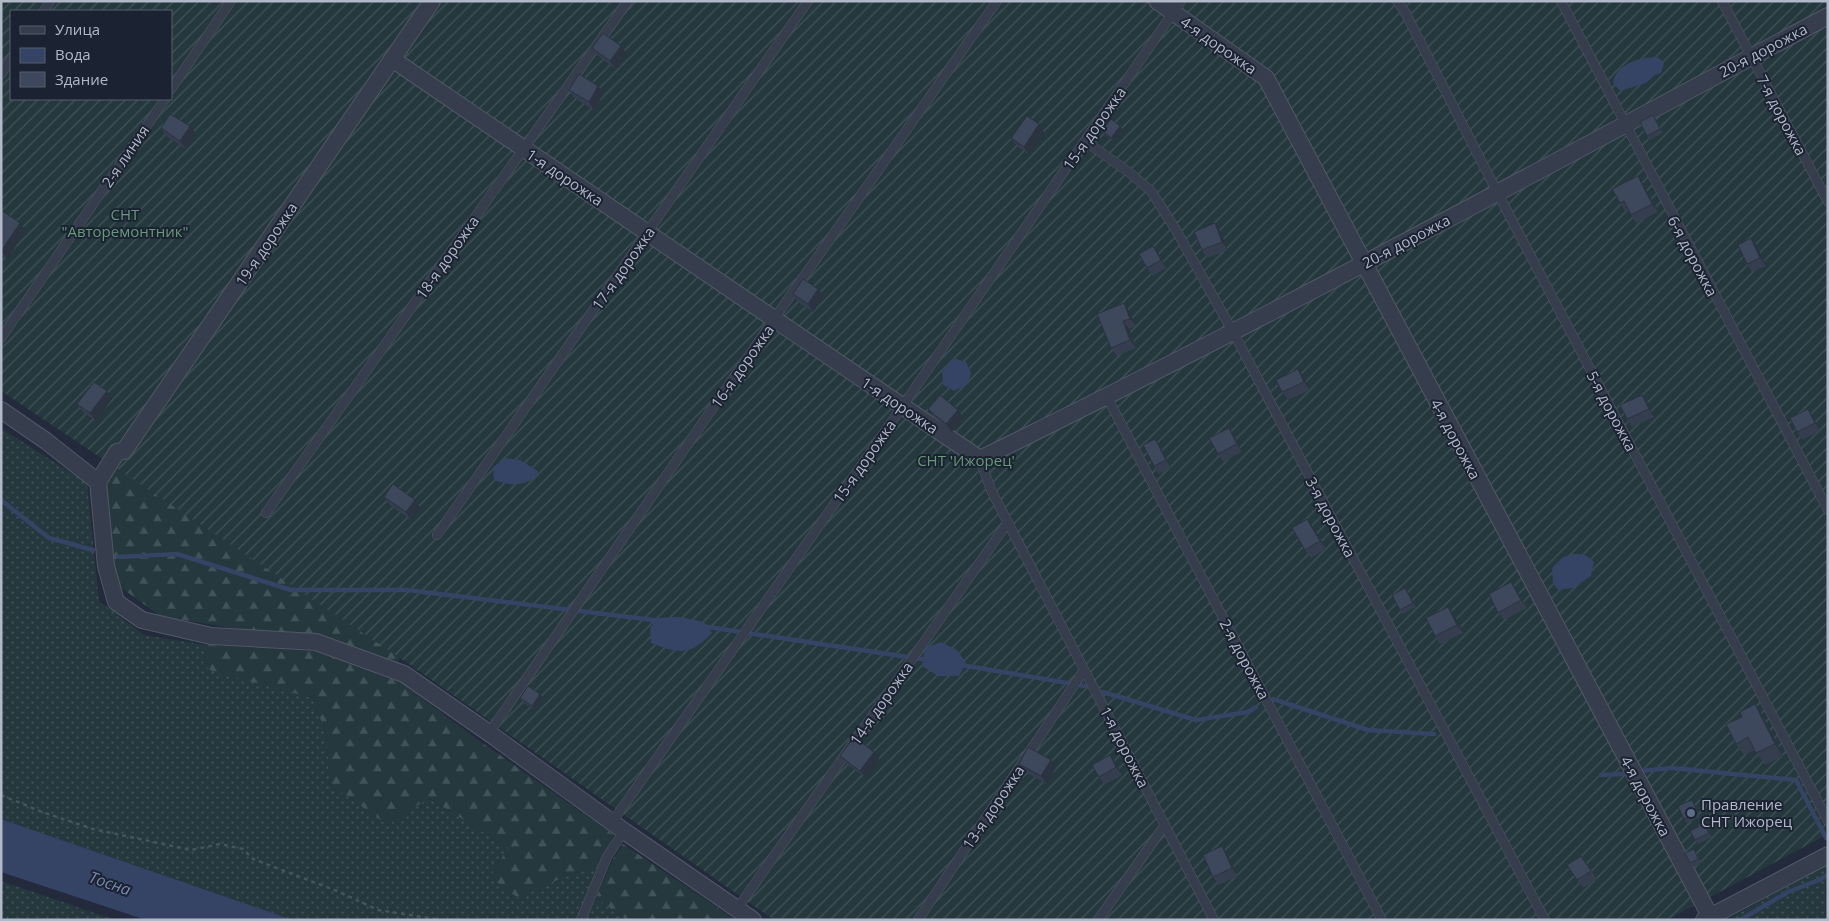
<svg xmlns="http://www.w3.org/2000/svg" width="1829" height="921" font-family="'Open Sans',sans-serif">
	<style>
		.grass { fill: url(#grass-dots) }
		.forest { fill: url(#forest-firs) }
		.garden { fill: url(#garden-furrows); fill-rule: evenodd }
		.water { fill: #354364 }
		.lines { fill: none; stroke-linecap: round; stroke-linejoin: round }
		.stream { stroke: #354364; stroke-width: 4.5 }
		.service-casing { stroke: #515867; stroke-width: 10 }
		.minor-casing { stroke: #515867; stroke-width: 18 }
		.path { stroke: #42555b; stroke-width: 2.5; stroke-dasharray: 4 4; stroke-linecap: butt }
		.service { stroke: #363d4d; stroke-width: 9 }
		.minor { stroke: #363d4d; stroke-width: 16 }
		.wall { fill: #353e4f }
		.shaded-wall { fill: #2b3240 }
		.building { fill: #3e485c; stroke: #2b3240 }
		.service-dot { fill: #5c6f8a; stroke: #1b2231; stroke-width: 2 }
		.labels { text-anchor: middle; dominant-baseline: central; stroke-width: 4; stroke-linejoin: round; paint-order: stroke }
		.street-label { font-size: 15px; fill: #b1b8c8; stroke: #1b2231 }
		.park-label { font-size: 15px; fill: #679a78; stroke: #1b2231 }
		.poi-label { font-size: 15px; fill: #b1b8c8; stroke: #1b2231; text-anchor: start }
		.water-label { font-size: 16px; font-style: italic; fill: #788ab2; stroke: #1b2231 }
	</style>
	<defs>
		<pattern id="grass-dots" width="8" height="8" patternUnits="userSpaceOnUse" patternTransform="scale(1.25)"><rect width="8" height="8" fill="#24383d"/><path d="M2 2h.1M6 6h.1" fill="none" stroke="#415358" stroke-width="1.8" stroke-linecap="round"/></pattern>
		<pattern id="forest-firs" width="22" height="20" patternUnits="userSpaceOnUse" patternTransform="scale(1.25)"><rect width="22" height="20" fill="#24383d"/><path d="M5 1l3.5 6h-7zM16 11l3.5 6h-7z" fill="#415358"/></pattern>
		<pattern id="garden-furrows" width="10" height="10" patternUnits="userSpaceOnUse" patternTransform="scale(1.25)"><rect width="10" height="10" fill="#24383d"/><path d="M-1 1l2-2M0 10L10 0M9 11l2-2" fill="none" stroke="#415358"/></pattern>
	</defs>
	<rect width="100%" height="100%" fill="#222a3c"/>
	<g class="grass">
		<path d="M1,428L87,483L99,601L144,635L207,645L203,665L312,698L326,733L330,784L388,825L428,798L509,848L566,876L600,864L577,920H293L1,819Z"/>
		<path d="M1828,864V920H1726Z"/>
		<path d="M1,881L115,920H1Z"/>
		<path d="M596,898L627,920H586Z"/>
	</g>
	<g class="forest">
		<path d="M126,459L402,652L397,665L317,636L243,630L160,616L116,584L106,483Z"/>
		<path d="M207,645L314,651L400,682L481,742L614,835L600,864L566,876L518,898L490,877L508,848L429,798L388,825L330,784L326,733L312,698L212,671L203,665Z"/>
		<path d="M623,844L736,920H627L596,898L612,861Z"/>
	</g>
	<path class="garden" d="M1,1H1828V834L1667,920H774L409,664L1,391ZM11,11H171V99H11Z"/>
	<g class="water">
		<path d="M1654,57L1659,58L1664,63L1661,73L1655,75L1646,83L1620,91L1613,82C1618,63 1637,59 1654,57Z"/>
		<path d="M953,358L966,362L971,373L968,384L954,391L943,385L942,371Z"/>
		<path d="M506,458L520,460L538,471L536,478C520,486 512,486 494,480L493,467Z"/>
		<path d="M1574,554H1584L1594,562L1591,576L1573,588L1558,590L1553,583L1552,568L1563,557Z"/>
		<path d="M679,617L704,622L712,633C690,656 679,654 651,643L650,628L657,618Z"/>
		<path d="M941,642L957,650L966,663L959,676H938L922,666L925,648Z"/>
		<path d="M1,819L293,920H146L1,872Z"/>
	</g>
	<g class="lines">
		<g class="stream">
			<path d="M1,500L49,538L93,550"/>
			<path d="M118,557L177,554L291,590H407L661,621"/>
			<path d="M701,626L928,660"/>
			<path d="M961,665L1085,686"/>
			<path d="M1103,692L1196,720L1248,712L1256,707"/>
			<path d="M1273,699L1368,730L1434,734"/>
			<path d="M1641,771L1672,768L1796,780L1826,838"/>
			<path d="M1601,775L1625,774"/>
			<path d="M1740,920L1788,892L1819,880L1828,875"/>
		</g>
		<g class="service-casing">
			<g id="service">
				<path d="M1397,1L1405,12L1497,192L1828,821"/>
				<path d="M1561,1L1828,510"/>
				<path d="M1722,1L1828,202"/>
				<path d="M44,11L50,1"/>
				<path d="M1,74L11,59"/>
				<path d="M171,89L231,1"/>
				<path d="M1085,141L1130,173L1151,191L1176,230L1233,332L1545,920"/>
				<path d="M1,338L165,99"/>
				<path d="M1107,397L1382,920"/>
				<path d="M980,459L991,490L1214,920"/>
				<path d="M266,513L628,1"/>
				<path d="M437,535L808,1"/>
				<path d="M489,733L774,319L997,1"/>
				<path d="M613,821L902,407L1181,1"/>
				<path d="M737,909L1008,522"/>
				<path d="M581,920L607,857L624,831"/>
				<path d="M918,920L1084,670"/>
				<path d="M1098,920L1165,825"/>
			</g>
		</g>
		<g class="minor-casing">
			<g id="minor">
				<path d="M1157,1L1266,78L1710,916"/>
				<path d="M392,59L980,459C1267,319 1547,166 1828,16"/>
				<path d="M1,410L46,441L98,482L106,566L116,602L142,620L211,636L316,642L404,674L489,733L624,831L753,920"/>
				<path d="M98,482L117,452L124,451L432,1"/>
				<path d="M1704,920L1828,855"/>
			</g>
		</g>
		<path class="path" d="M1,795L42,812L93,829L191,850L220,844L243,849L253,859L337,891L378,910L442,920"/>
		<use href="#service" class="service"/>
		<use href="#minor" class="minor"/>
	</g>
	<g class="wall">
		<path d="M621,46L627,54L616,69L598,56L592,48Z"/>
		<path d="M569,90L604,93L594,110L574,98Z"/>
		<path d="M1653,115L1663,133L1650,140L1647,136Z"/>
		<path d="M1039,124L1044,132L1029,155L1017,146L1011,138Z"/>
		<path d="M190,126L196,134L186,149L166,136L161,128Z"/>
		<path d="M1120,126L1123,130L1114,142L1105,135L1102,131Z"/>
		<path d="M1638,176L1643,184L1658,212L1636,223L1628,210L1625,211L1620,203Z"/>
		<path d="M1,210L26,231L7,259L1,255Z"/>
		<path d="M1220,231L1228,250L1207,258L1202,250Z"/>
		<path d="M1751,238L1757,246L1766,266L1752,272L1747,264Z"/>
		<path d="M1159,254L1166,268L1152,276L1147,268Z"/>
		<path d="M793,294L824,297L813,312L798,302Z"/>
		<path d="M1124,303L1129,311L1136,326L1129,329L1136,348L1117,356L1111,348Z"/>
		<path d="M1304,377L1310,390L1288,400L1282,392Z"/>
		<path d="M1642,395L1647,402L1654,417L1632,427L1627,419Z"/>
		<path d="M112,399L96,421L83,412L77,404Z"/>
		<path d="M928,409L958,410L963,418L952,432L934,417Z"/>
		<path d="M1813,417L1820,431L1802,440L1797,432Z"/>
		<path d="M1229,428L1234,436L1242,452L1223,462L1218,454Z"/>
		<path d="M1155,439L1160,447L1171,468L1159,474L1154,466Z"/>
		<path d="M384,497L415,500L420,508L411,520L390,505Z"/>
		<path d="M1313,527L1326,549L1311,558L1305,550Z"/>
		<path d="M1511,582L1517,590L1527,608L1504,620L1498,613Z"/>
		<path d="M1405,588L1416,607L1403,614L1400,610Z"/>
		<path d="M1454,615L1463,633L1440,644L1435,636Z"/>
		<path d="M520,698H543L535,710L522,702Z"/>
		<path d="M1763,716L1783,756L1765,765L1755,750L1744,755L1736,744Z"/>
		<path d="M840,756L880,760L866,778L846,763Z"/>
		<path d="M1116,763L1122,775L1104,785L1099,777Z"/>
		<path d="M1019,764L1056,767L1047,784L1025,772Z"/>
		<path d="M1692,800L1694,804L1700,817L1687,823L1684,819Z"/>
		<path d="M1707,828L1712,837L1698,844L1695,840Z"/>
		<path d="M1222,846L1227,854L1238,876L1219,885L1213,877Z"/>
		<path d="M1697,853L1701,863L1693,867L1690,863Z"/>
		<path d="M1581,856L1597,879L1583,888L1567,865Z"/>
	</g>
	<g class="shaded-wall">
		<path d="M621,46L627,54L616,69L610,61Z"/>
		<path d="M598,86L604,93L594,110L589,102Z"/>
		<path d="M1039,124L1044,132L1029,155L1024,147Z"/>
		<path d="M190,126L196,134L186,149L180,141Z"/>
		<path d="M1120,126L1123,130L1114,142L1111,138Z"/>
		<path d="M1638,176L1643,184L1658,212L1652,204Z"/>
		<path d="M20,223L26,231L7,259L1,251Z"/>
		<path d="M1215,223L1220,231L1228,250L1222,242Z"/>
		<path d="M1751,238L1757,246L1766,266L1760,258Z"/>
		<path d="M1153,246L1159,254L1166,268L1161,260Z"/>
		<path d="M818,289L824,297L813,312L808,304Z"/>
		<path d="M1124,303L1129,311L1136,326L1130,319Z"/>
		<path d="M1123,321L1129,329L1136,348L1130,340Z"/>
		<path d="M1298,369L1304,377L1310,390L1304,382Z"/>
		<path d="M107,391L112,399L96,421L90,413Z"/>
		<path d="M1642,395L1647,402L1654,417L1649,409Z"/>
		<path d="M1808,409L1813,417L1820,431L1815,423Z"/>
		<path d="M958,410L963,418L952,432L946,424Z"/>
		<path d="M1229,428L1234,436L1242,452L1237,444Z"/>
		<path d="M1155,439L1160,447L1171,468L1166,460Z"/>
		<path d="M415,500L420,508L411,520L406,512Z"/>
		<path d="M1307,519L1313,527L1326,549L1320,541Z"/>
		<path d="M1511,582L1517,590L1527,608L1521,600Z"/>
		<path d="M1448,607L1454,615L1463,633L1457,625Z"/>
		<path d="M540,694L543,698L535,710L532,706Z"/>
		<path d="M1755,704L1763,716L1783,756L1775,744Z"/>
		<path d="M874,752L880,760L866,778L860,771Z"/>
		<path d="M1110,755L1116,763L1122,775L1116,767Z"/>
		<path d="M1051,760L1056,767L1047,784L1041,776Z"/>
		<path d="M1222,846L1227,854L1238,876L1232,868Z"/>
	</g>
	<g class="building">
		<path d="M603,33L621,46L610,61L592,48Z"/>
		<path d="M579,74L598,86L589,102L569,90Z"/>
		<path d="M170,114L190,126L180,141L161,128Z"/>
		<path d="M1653,115L1660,129L1647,136L1640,122Z"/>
		<path d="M1027,116L1039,124L1024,147L1011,138Z"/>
		<path d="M1111,119L1120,126L1111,138L1102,131Z"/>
		<path d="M1638,176L1652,204L1631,215L1624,201L1620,203L1612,189Z"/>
		<path d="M1,210L20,223L1,251Z"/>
		<path d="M1215,223L1222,242L1202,250L1194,232Z"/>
		<path d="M1751,238L1760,258L1747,264L1738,245Z"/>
		<path d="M1153,246L1161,260L1147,268L1139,254Z"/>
		<path d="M803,279L818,289L808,304L793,294Z"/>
		<path d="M1124,303L1130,319L1123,321L1130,340L1111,348L1097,314Z"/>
		<path d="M1298,369L1304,382L1282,392L1276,380Z"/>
		<path d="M94,382L107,391L90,413L77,404Z"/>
		<path d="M940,395L958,410L946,424L928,409Z"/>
		<path d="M1642,395L1649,409L1627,419L1620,405Z"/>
		<path d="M1808,409L1815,423L1797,432L1790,418Z"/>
		<path d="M1229,428L1237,444L1218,454L1209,438Z"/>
		<path d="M1155,439L1166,460L1154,466L1143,445Z"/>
		<path d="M393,484L415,500L406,512L384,497Z"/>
		<path d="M1307,519L1320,541L1305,550L1292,528Z"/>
		<path d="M1511,582L1521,600L1498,613L1489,594Z"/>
		<path d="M1405,588L1413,603L1400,610L1392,595Z"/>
		<path d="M1448,607L1457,625L1435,636L1426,618Z"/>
		<path d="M528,686L540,694L532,706L520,698Z"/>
		<path d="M1755,704L1775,744L1756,753L1748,737L1736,744L1726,724L1742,717L1740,712Z"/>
		<path d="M854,737L874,752L860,771L840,756Z"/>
		<path d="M1028,747L1051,760L1041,776L1019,764Z"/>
		<path d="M1110,755L1116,767L1099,777L1092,765Z"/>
		<path d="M1692,800L1698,813L1684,819L1678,806Z"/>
		<path d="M1704,824L1709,833L1695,840L1690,831Z"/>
		<path d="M1222,846L1232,868L1213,877L1203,855Z"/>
		<path d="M1694,849L1698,859L1690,863L1685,853Z"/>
		<path d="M1581,856L1591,871L1577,880L1567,865Z"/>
	</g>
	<circle class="service-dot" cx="1691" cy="813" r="5"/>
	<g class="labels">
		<g class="street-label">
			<text transform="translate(1219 45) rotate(35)">4-я дорожка</text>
			<text transform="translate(1763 50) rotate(-28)">20-я дорожка</text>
			<text transform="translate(1782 115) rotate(62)">7-я дорожка</text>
			<text transform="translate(1094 128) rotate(-55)">15-я дорожка</text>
			<text transform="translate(125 156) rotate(-56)">2-я линия</text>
			<text transform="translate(565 177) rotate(34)">1-я дорожка</text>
			<text transform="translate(1406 241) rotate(-28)">20-я дорожка</text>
			<text transform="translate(266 244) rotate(-56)">19-я дорожка</text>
			<text transform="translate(1693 256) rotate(62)">6-я дорожка</text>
			<text transform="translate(447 257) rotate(-55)">18-я дорожка</text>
			<text transform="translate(623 268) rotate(-55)">17-я дорожка</text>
			<text transform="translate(742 366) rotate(-55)">16-я дорожка</text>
			<text transform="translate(900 405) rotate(34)">1-я дорожка</text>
			<text transform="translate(1612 411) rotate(62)">5-я дорожка</text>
			<text transform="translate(1456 439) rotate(62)">4-я дорожка</text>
			<text transform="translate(864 461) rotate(-55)">15-я дорожка</text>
			<text transform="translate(1331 517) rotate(62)">3-я дорожка</text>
			<text transform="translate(1245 659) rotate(62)">2-я дорожка</text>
			<text transform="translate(881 703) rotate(-55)">14-я дорожка</text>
			<text transform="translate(1125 747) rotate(63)">1-я дорожка</text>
			<text transform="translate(1646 796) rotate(62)">4-я дорожка</text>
			<text transform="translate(993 807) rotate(-56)">13-я дорожка</text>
		</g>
		<g class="park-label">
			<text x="125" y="214">СНТ<tspan x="125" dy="17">"Авторемонтник"</tspan></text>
			<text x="966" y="460">СНТ 'Ижорец'</text>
		</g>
		<g class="poi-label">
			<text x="1701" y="804">Правление<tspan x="1701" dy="17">СНТ Ижорец</tspan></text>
		</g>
		<g class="water-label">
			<text transform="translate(110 883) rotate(19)">Тосна</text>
		</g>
	</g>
	<rect width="1829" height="921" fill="none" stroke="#b1b8c8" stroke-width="5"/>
	<rect x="10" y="10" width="162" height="90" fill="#1b2231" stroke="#575e6d"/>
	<rect x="20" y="26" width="25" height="8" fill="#363d4d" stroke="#575e6d"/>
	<text x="55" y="35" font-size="15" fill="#b1b8c8">Улица</text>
	<rect x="20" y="48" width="25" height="15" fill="#354364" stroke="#575e6d"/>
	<text x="55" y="60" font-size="15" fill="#b1b8c8">Вода</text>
	<rect x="20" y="72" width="25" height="15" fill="#3e485c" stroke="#575e6d"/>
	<text x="55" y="85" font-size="15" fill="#b1b8c8">Здание</text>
</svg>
